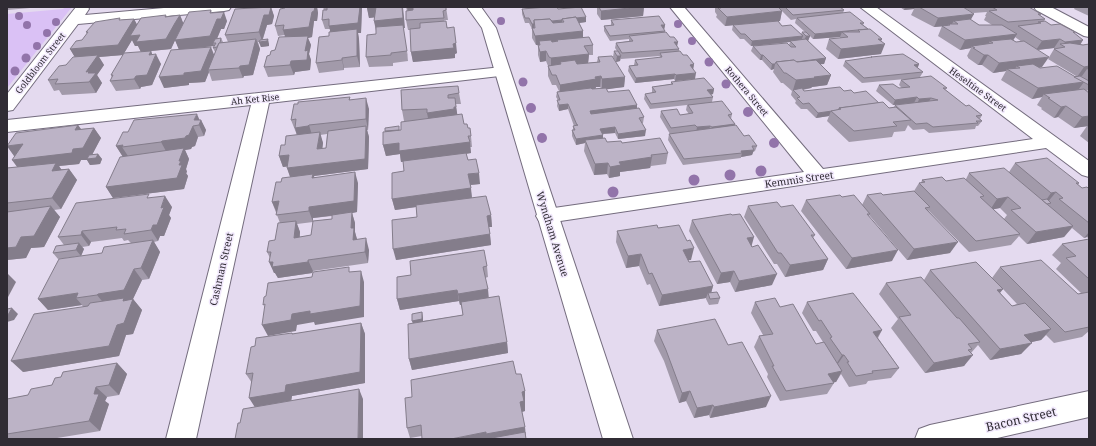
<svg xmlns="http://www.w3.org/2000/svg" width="1096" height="446" font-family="'Noto Serif',serif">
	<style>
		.green { fill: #dac1f5 }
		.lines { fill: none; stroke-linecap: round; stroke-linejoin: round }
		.minor-casing { stroke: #746c7e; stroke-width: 2 }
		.tertiary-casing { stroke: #746c7e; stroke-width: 2 }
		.minor { fill: #fff; fill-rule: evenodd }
		.tertiary { fill: #fff; fill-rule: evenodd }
		.tree { fill: #9274aa }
		.wall { fill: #a29aaa; fill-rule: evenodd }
		.shaded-wall { fill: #847d8b }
		.building { fill: #bcb3c6; stroke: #847d8b }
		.labels { text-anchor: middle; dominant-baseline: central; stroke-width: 3; stroke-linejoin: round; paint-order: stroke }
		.far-street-label { font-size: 9px; fill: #302c34; stroke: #f1e8fc }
		.street-label { font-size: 10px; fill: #302c34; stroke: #f1e8fc }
		.near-street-label { font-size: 12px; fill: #302c34; stroke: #f1e8fc }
	</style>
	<rect width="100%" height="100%" fill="#e4daef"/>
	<path class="green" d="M65,7H72L7,88V14L63,9Z"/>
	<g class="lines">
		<g class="minor-casing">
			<g id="minor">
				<path d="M76,7H88L89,9L85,15L175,7H231L229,10L224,11L78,24L13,110L7,111V94Z"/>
				<path d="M670,7H684L823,169L1033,139L860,7H876L1089,161V177L1082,175L1046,148L547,223L539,221L536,216L539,211L547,209L804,172Z"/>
				<path d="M1034,7H1051L1089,27V37L1084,36L1036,10Z"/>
				<path d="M502,67L508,69L510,72L508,75L269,103L196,439H166L251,105L7,132V120Z"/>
				<path d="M1089,391V417L993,439H915L919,429L930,425Z"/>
			</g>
		</g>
		<g class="tertiary-casing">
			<path id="tertiary" d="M467,7H481L496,28L633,439H603L482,28Z"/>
		</g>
		<use href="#minor" class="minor"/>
		<use href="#tertiary" class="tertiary"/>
	</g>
	<g class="tree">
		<circle cx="19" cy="16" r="4"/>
		<circle cx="501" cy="21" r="4"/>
		<circle cx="56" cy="22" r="4"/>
		<circle cx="678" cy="24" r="4"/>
		<circle cx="27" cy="25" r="4"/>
		<circle cx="47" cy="33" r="4"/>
		<circle cx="692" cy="41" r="4"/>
		<circle cx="37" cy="46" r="4"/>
		<circle cx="26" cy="58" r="4.5"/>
		<circle cx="709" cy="62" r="4.5"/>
		<circle cx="15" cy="71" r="4.5"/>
		<circle cx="523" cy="82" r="4.5"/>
		<circle cx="726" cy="84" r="4.5"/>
		<circle cx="531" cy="108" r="5"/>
		<circle cx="748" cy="112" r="5"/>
		<circle cx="542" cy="138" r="5"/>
		<circle cx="774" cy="143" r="5"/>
		<circle cx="761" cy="171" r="5.5"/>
		<circle cx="730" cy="175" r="5.5"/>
		<circle cx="694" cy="180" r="5.5"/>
		<circle cx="613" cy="192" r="5.5"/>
	</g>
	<g class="wall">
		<path d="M7,7H31L30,8L7,10Z"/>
		<path d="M271,7L274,16L272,24L267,25L263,39L269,44V46L261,47L259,42H258L260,49L253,75L244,76L243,78L212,81L209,72L205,82L189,83V85L164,88L179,49L175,40L171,49L141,52L138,46H135L132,40L123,55L99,57L104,65L97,75L102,83L96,93L62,95L59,90L54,91L48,80L66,65L75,57L70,49L82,40L87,34L86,32L121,20L134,19L137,25L167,16L180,15L183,23L211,10L212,13L227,21L224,29H221L217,39L221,38L223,42H228L225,35ZM214,46L213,48L215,52L214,55L204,47Z"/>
		<path d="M286,7H317L318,13L317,21H314L312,37L308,38L311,45L309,54L311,60L310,70L295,72L294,75L268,77L264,67L270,55L275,50L285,36V35L278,36L275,26Z"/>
		<path d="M323,7H362L361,33H358L359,39L360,67L344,68V70L319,73L316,63L329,36L330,32V29H325L322,20L324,10Z"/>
		<path d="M406,7H446L448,20H444L445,21L457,53L455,54V58L413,62L411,52L410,30H408L406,20L407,11Z"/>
		<path d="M521,7H534L531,8H540L539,7H557L558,9L586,17V22L579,23L583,31V37L593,45V55H589L588,63L597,62L598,57L625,77L624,87L606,89L608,92L637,108L644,117L643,123H642L645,136L618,139L615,133L603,134V138L607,142L622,143L668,153L666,164L651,166L650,168L620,172V176L609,178L607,174L594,175L584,151L585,143L576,145L572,136V130H573V126H574L568,109L559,111L557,106L558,100L556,97L557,92L559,91L556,85H552L548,76V66L546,61L540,62L538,55V45H539H536L532,38V29L529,23H525L522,14V9H527ZM596,87H600L601,88L595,89Z"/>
		<path d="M597,7H644L643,16L601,20L597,14Z"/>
		<path d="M714,7H778L782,11L780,21H778L782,26L801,34L802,32H805L795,23L796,19L791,20L778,7H841V8L844,10L843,13L864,23L863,25L882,39L881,41V54L838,59L826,49L829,39L840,38V37L813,39L810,36L808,41H807L826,58L824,64H820L831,75L827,85L812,87L811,88L803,90L804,91H844L854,93L889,108L894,107L895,105L915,103L893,105L876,91L879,85L899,88H902L899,85L901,80L905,79L862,83L843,66L845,61L871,58V57L919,64L917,68L923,72L920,77L947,88L945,90L966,106L982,115L980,119L982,121L978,126H976L975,129L929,133L924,129L913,130L908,125L905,131L894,132L892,137L849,142L827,121L829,116L816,118L807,109H801L795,103L796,101L791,95L792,91L783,83H781L773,72L774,69L771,70L762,60H760L751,51L753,46H751L744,39H740L732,30L733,25L725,26L716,17L717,15L715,12V8ZM790,42L789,45L758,46Z"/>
		<path d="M900,7H963L971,20L979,25H992L984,20L986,16H985L987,12L973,13L963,7H1029L1041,14L1040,16L1045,19L1044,21L1051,25L1075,32L1074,34L1083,40L1080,44L1083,45L1089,44V90L1086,91L1089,93V143L1080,136L1087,126L1074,128L1058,117L1054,118L1041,109L1042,108L1037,105L1042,97L1032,99L1001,80L1006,71L993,73L982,65H978L968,58V57L967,56L971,48L960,50L938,36L942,26L934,27L911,15L914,9L904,10ZM1015,37L1022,42H1016L1013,40ZM1054,48V49L1048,59L1076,76L1074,77L1039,67H1042L1038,50Z"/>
		<path d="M1075,7H1089V16L1074,9Z"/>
		<path d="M367,8L405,28H403L408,61L393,63V66L369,67L366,57L376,34V27L374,21L375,17L369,18Z"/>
		<path d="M611,20L665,25L664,30L665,31V32L679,49V51L694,64L693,69L695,79L675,81L674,79L635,83L628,71L629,66L634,65L635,60L659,58L660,56L621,59V57L620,61L616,62L613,57L614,51H617L615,48L616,43L629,41V39L610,41L604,31V26L611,25Z"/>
		<path d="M151,51L152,54L161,64L152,85L141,87L140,89L116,91L110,81L112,78L111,75Z"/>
		<path d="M671,82L714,89L713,94L711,95L713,97L712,102L732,114L731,119L735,124V125L744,136L757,146L755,151L753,152L752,155L741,157V158L683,165L668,140L669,134L694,131L670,134L660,117L661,111L680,115L689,114L686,110L687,105L650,109L644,99L645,94L652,93V87L671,84Z"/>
		<path d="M401,90L459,93L461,104H456L457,115L464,124L468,128L471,136L472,147H470L471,153L466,154L468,160L480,184L470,185L472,198L491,215L492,227H489L491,245L396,260L417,217L416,207L395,210L392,199L404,171V161L401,162L400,154L386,156L383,145L385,132V128L401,130L414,121H404L402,110Z"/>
		<path d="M350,97V100L369,109L368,130H367L369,137L368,169L314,176V177L358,183L357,212L352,213L355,223V232L357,240L369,250L368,263L313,271L312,273L278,278L275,273H274L270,258L267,252L275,240L280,223L272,202L281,182L290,177L287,168V166L283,167L279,156L285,145L297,135L291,120ZM327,134L326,148L322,149L323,143L320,135ZM332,216V219L313,221V218ZM313,222L311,235L300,237V232L297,224Z"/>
		<path d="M200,120H201L206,130L204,136L198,137L195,146L192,147L191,149L185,150L189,159L186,169L187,172L186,173L188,176L184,189L113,198L106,187L128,156L123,157L116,146Z"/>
		<path d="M78,125L81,129L94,128L101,138L92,154H98L102,159L100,164L90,165L87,160H81L79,164L59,166L61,169H69L77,180L61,209L54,210L60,217L44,247L31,248L26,258L7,260V168L18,167L14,156L7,146V145Z"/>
		<path d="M1015,163L1079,183L1078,185L1082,188L1089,189V239L1087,237L1084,238L1072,228L1064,237L1027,244L1019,236L1011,245L969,252L928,210L950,253L907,260L869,215V216L892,261L846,269L801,211L806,200L842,197L862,205L867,195H883L914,191L919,183H921L922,180L946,181L966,179L969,173L1009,172ZM1000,208L1007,215L1004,219L993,209Z"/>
		<path d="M151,198L172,207L169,215L171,218L164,236H160L158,241L154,242L160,252L149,279L142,280L133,299L142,310L133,334L126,335L119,356L23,372L83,307L82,305L48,310L38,299L102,253L131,243L128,240L124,241L122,238L91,242L89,246L82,247L84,249L81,256L58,259L53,253L64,245L58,237Z"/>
		<path d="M748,206L781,207L815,235L813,238L828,259L823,270L785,277L777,264H774L744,217Z"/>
		<path d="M692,220L751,245L772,285L735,292L730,282L717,284L689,231Z"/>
		<path d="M658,228L691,260H688L689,262L713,286L711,293L720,298L718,304L709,305L706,299V298L659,306L650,284L647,285L639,266L626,268L616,242L617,231Z"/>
		<path d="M1089,239V331L1082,337L1054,343L1046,335L1041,340L1031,342L1021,354L990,360L978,345L971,353L964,366L925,373L891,328L898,319L879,294L886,283L924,280L930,270L992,278L1000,267L1078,294L1081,293L1056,269L1061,263L1052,255L1062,244ZM1003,289L1017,304L1012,306L1000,293Z"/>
		<path d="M487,266L488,277L485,278L488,297L507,342L508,353L412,370L409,359L413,323L422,312L423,321L463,315L461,304L460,305L459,301L400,310L397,299V277Z"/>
		<path d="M755,302L780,307L816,344L823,342L816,331H813L802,313L807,302L882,330L878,338L899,368L891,378L868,381L866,384L849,387L841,374L836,382H833L834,383L827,394L780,401L767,377L768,374L754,347L759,336L763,335L751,313Z"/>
		<path d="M361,323L365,334V383L292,396L291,401L363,399L255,407L252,383L246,374L255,346L292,333L293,334Z"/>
		<path d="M657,330L728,345L766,407L710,418L709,415L694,418L686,401L679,403L664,361L654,341Z"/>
		<path d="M117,363L127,374L119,395L107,397L105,401L109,404L100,431L51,439H7V399L28,395L52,385L61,377Z"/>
		<path d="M516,374L525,391V411L522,412L525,427V436H422L410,438L407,428L412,397Z"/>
	</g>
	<g class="shaded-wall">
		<path d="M271,7L274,16L272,24L267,25L262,41L268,39L269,44V46L261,47L259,42L262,41L259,32L264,15Z"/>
		<path d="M315,7H317L318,13L317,21H314L312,37L308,38L311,45L309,54L311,60L310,70L295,72L294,75L290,65L286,40L283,30L312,12Z"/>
		<path d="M360,7H362V8L361,33H358L359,39L360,67L357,56L331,35L329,26Z"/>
		<path d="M376,7L378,17L369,18L367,8Z"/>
		<path d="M402,7H403L405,28H403L408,61L407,51L376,31L374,21Z"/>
		<path d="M407,7H413L414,16L409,17Z"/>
		<path d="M639,7H644L643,16L601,20V11Z"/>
		<path d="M905,7H915L914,9L904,10Z"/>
		<path d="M782,11L780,21L725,26L727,17Z"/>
		<path d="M224,12L227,21L224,29H221L215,43H213L214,46L179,50L175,40L217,19Z"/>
		<path d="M974,14L969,23L958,24L954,21L951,25L949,24L948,26L934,27L938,18Z"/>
		<path d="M180,15L184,25L179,32L171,49L141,52L138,46H135L132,40L123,55L99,57L104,65L97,75L102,83L96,93L70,49L134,19L139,28L175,23Z"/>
		<path d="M586,17V22L564,25V22L563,20Z"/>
		<path d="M562,20V25L534,24Z"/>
		<rect x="532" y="24" width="2" height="5"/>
		<path d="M661,25H665L664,30Z"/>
		<path d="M583,31V40L558,41L556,40V43L539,41V45H536L535,36Z"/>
		<path d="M849,31L847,36L842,32L840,37L813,39L815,34Z"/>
		<path d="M1017,34L1011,44L993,43L990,41L987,47L972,46L971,48L960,50L965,40Z"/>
		<path d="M803,36L801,41H790V42L751,46L752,41Z"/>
		<path d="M806,36H810L808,41H804Z"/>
		<path d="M256,39L260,49L253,75L244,76L243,78L239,68Z"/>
		<path d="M878,39H882L879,45L885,44L881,54L838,59L841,49Z"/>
		<path d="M1060,39L1054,48L1036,50L1042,41Z"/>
		<path d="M1083,40L1077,50L1065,47L1063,46L1065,42Z"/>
		<path d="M674,42H678L677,47Z"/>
		<path d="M456,43L457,53L455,54V58L413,62L411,52Z"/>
		<path d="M211,47L215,57L208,70L209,72L205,82L189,83V85L164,88L159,77L184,73Z"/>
		<path d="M151,51L154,59L156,54L161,64L152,85L141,87L140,89L134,79Z"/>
		<path d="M546,51V61L540,62V52Z"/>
		<path d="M589,54L588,64H561L560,62V67L551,69V58Z"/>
		<path d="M761,55H763L762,60H760Z"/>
		<path d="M984,55H988L982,65H978Z"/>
		<path d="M617,56H621L620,61L616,62Z"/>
		<path d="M1049,57L1042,67L1019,70L1020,68L1017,66L1014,70L1007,69L1006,71L993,73L999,63Z"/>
		<path d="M342,58L344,68V70L342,60Z"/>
		<path d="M826,58L824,64L781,68L777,64Z"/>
		<path d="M694,64L693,70L690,65Z"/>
		<path d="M772,64H775L774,69L771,70Z"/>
		<path d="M919,64L917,70L914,65Z"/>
		<path d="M1089,66V70L1087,69L1082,76L1077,77L1084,67Z"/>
		<path d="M696,73L695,79L675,81L676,75Z"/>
		<path d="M675,74L674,79L635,83L636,78Z"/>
		<path d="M831,75L827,85L812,87L811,88L794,91L793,90L796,80L814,77Z"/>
		<path d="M601,76L600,87H596L595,90L560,95V85Z"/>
		<path d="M625,77L624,87L602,90V79Z"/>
		<path d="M1084,82L1076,93L1044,94L1042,97L1032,99L1038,88Z"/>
		<path d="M714,89L713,94L706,95L707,90Z"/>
		<path d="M917,97L914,103L893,105L895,100Z"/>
		<path d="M366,98L369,109L368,130L366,119Z"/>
		<path d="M931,98L928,103L917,105L919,99Z"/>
		<path d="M568,104V109L559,111V105Z"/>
		<path d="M637,105V110L590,116V111Z"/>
		<path d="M1066,106L1058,117L1054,118L1061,107Z"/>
		<path d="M456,107L458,118L429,123L427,113Z"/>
		<path d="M831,111L829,116L816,118L818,113Z"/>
		<path d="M197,114L200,121L201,120L206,130L204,136L199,125L194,120Z"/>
		<path d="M1089,116V126L1074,128L1082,117Z"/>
		<path d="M735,124L733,130L710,133L712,127Z"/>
		<path d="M78,125L85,135L75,130Z"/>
		<path d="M309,125L312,135L298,139L295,128Z"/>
		<path d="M193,126L198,137L195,146L192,147L191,149L185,150L189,159L186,169L187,172L186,173L188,176L184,189L113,198L106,187L167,153L161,142L162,141L186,136Z"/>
		<path d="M366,126L369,137L368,169L314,176L317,185L291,179L287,168L365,159Z"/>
		<path d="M710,126L709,131L696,133L697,127Z"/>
		<path d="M615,127V133L600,134V129Z"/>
		<path d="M94,128L101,138L90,159L98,154L102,159L100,164L90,165L87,160H81L79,164L59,166L64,174L20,171L12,160L73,149Z"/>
		<path d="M646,130L645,136L618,139V134Z"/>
		<path d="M320,132L323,143L321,160L317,149Z"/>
		<path d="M603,135V141L585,140V143L576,145V139Z"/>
		<path d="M470,142L471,153L401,162L400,154L386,156L383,145L399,143Z"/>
		<path d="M23,144L15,157L7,146Z"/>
		<path d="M123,145L122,147L128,156L123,157L116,146Z"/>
		<path d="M754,150L752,155L741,157L742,153L741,151Z"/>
		<path d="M289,155L293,166L283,167L279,156Z"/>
		<path d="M652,157L650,168L620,172V176L609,178L610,167L619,162Z"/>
		<path d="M608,163L607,174L594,175L595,164Z"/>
		<path d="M69,169L77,180L61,209L52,198Z"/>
		<path d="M355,172L358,183L357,212L352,213L355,223V232L357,239L356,251L353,240L351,228L352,213L313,218V222L309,211V207Z"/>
		<path d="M479,173L480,184L470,185L468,174Z"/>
		<path d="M471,188L472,199L395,210L392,199Z"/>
		<path d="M1056,192L1047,203H1044L1051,193Z"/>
		<path d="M165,196L172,207L169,215L171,218L164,236H160L158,241L151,230L161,208Z"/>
		<path d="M1008,197L1000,208L990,210L997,199Z"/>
		<path d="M279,201L277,213L272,202Z"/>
		<path d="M51,206L60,217L44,247L31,248L26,258L7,260V248L21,237Z"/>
		<path d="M491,215L492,227H488L487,216Z"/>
		<path d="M296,221L300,232L298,249L294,238Z"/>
		<path d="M1073,226L1064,237L1027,244L1036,232Z"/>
		<path d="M82,231L91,242L89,246L81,235Z"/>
		<path d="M1089,232V235L1087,237L1084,238Z"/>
		<path d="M490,234L491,245L396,260L393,249Z"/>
		<path d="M754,237L751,248L747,238Z"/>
		<path d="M366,238L369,250L368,263L365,252Z"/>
		<path d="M153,240L160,252L149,279L141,268Z"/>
		<path d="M958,242L950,253L907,260L914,249Z"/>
		<path d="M79,243L84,249L81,256L76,250Z"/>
		<path d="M694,248L691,260L680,261L683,250Z"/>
		<path d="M898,250L892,261L846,269L852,258Z"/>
		<path d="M641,254L639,266L626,268L628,256Z"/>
		<path d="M828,259L823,270L785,277L790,265Z"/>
		<path d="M308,260L313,271L312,273L278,278L275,273H274L269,262Z"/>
		<path d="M134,269L142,280L132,301L133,299L142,310L133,334L126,335L119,356L23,372L11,361L106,306L97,295L98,294Z"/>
		<path d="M361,271L364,282V317L315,325L314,322L297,325L296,331L268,336L262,325L292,314Z"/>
		<path d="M734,271L730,282L717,284L721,273Z"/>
		<path d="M7,273L16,282L7,299Z"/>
		<path d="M777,274L772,285L735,292L739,281Z"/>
		<path d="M713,286L710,297L708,293L706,298L659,306L662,295Z"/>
		<path d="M488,289L489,300L460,305L458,294Z"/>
		<path d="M1003,289L994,300L997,290Z"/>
		<path d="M457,290L459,301L400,310L397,299Z"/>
		<path d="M78,293L76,298L82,305L48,310L38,299Z"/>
		<path d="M12,308L18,314L14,320L7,322V315Z"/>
		<path d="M422,312L423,318V325L414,327L412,321Z"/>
		<path d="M361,323L365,334V383L292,396L291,402L256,409L249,398Z"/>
		<path d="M1051,329L1041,340L1014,346L1024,335Z"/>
		<path d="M882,330L875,341L873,332Z"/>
		<path d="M507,342L508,353L412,370L409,359Z"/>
		<path d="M1032,343L1021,354L990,360L1000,349Z"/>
		<path d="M842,355H844L837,365L835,366Z"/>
		<path d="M973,355L964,366L925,373L934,363Z"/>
		<path d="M117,363L127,374L119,395L109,385Z"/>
		<path d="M842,371L836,382L822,385L828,374Z"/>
		<path d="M96,387L107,397L105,401L109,404L100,431L89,421L94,394Z"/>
		<path d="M359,389L363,399V439H358Z"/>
		<path d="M525,391V411L521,412L520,402L522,392Z"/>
		<path d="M690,391L686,401L679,403L682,393Z"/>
		<path d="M771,396L766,407L710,418L714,407Z"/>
		<path d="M713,405L709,415L694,418L697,408Z"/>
		<path d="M525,427L526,437L514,439H451L486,432Z"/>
	</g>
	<g class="building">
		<path d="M271,7L269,15H264L259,32L225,35L235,9Z"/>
		<path d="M286,7H315L314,11L312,12L309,27L283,30L284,25L275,26L280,9L285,8Z"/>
		<path d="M327,7H360L358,23L329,26V19L322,20L323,10H327Z"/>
		<path d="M367,7H402L403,18L374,21L376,7L367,8Z"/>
		<path d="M413,7H446V10L443,11L444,18L406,20V11L413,10Z"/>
		<path d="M547,7H557L558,9L581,7L586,17L576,18V17L562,19V20L552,21L550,19L534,20V24H532L529,18H525L522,9Z"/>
		<path d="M599,7H639L601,11Z"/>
		<path d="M720,7H778L782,11L727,17L718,8H721Z"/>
		<path d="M785,7H840L844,10L793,15Z"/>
		<path d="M919,7H963L974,14L938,18Z"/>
		<path d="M992,7H1029L1041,14H1038L1045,19L1008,22L989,11L997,10Z"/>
		<path d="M211,10L210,13L224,12L221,19H217L210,36L175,40L189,12Z"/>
		<path d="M850,12L864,23H860L868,29L815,34L797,18Z"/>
		<path d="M166,15L165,17L180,15L175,23L166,39L136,42L140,35L130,36L141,18Z"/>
		<path d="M659,16L665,25H661L665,31L610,36L604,26L614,25L611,20Z"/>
		<path d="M576,17L583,31L535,36L532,28H535L534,20L550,19L553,23L564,22L562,19Z"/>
		<path d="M120,18L119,20L134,19L118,45L70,49L76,41L82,40L88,32H86L95,22Z"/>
		<path d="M970,19L979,25H1002L1017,34L965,40L942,26L950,25L949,24H958L954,21Z"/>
		<path d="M446,21L447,28L454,27L456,43L453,44L454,48L411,52L410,29L420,28V23Z"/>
		<path d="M778,21L782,26L791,25L803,36L752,41L745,34H741L733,25Z"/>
		<path d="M1045,21L1051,25L1060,24L1075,32H1073L1083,40L1065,42L1060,39L1042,41L1018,26L1041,23L1038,22Z"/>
		<path d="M403,25L407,51L391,53V55L366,57L367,35L376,34V27Z"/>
		<path d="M357,29V56L342,58V60L316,63L319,37L329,36V32Z"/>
		<path d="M870,29L882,39H878L885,44L841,49L829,39L848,37L842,32H860L858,30Z"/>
		<path d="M666,32L670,37H674L678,42H674L679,49L622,53L616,43L633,41L629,36Z"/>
		<path d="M802,32H806L810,36H806Z"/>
		<path d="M308,36L305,51L308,50L307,60L291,61L290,65L264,67L267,56L270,55L271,51L275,50L279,37Z"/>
		<path d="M589,37L593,45L584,46L589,54L551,58L549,57L546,51L540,52L538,45H540L539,41L551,40L552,42L558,41L556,40Z"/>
		<path d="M221,38L220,43H219L217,47L213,48L216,43H213L215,39Z"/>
		<path d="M256,39L249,65L240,66L239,68L208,70L219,43Z"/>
		<path d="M268,39L267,41L259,42L260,40Z"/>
		<path d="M806,39L826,58L796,62L794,60L776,62L775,64H772L763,55H761L753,46L787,43L791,47H796L790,41Z"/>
		<path d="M1011,39L1016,42L1024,41L1049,57L999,63L988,55H984L973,48H975L972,46L993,43L990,41Z"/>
		<path d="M1070,43L1083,45L1089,44V66L1084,67L1054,49L1065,47L1060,44Z"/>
		<path d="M211,47L201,71L184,73V75L159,77L171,50Z"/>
		<path d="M151,51L149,55L156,54L147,75L136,76L134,79L110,81L113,75H111L124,53Z"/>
		<path d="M614,51H618L621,56H617Z"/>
		<path d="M680,51L683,55H687L694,64L690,65L696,73L676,75L675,74L636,78L629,66L638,65L635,60L662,57L660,53Z"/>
		<path d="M903,54L919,64L914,65L923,72L864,78L845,61L872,57H871Z"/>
		<path d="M98,55L86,72L90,71L88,73H96L89,82L55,84L58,79L48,80L59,66L66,65L73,57Z"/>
		<path d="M612,56L625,77L602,79L601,76L595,77L596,79L560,85L556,75H552L548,66L561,64L560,62L575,60L577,64L600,62L598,57Z"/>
		<path d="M794,60L797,62L816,60L831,75L814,77L815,78L796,80L786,73H784L776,62Z"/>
		<path d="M1033,64L1040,68L1057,66L1084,82L1038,88L1007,69L1020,68L1017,66Z"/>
		<path d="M931,76L947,88H943L966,106L969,105L982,115L976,116L982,121H976L978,123L933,127L927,123L916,124L895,105L938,100L931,98L919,99L917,97L895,100L879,85L893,84L899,88L910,87L901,80Z"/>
		<path d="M1080,76L1089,81V85L1074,77Z"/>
		<path d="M704,78L714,89L707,90L713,97L651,104L645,94L656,92L652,87L673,84L671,82Z"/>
		<path d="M458,86L459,93L448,95V98H455L456,107H454V109L427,113V109L402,110L401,90Z"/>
		<path d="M840,87L844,91L851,90L854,93L866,91L879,103L839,108V110L818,113L809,103L803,104L797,98L800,97L793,90L802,88L804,91Z"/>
		<path d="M591,88L592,89L606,88L608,92L629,90L637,105L590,111L591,114L639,108L644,117L639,118L646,130L618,134L615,127L600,129L603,135L576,139L572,130H575L573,126L578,125H577L568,104L559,105L557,100H560L557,92Z"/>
		<path d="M1084,89L1089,93V116L1082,117L1066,106L1061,107L1048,98H1050L1044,94Z"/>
		<path d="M350,97L349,100L366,98V119L309,125L308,126L295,128L296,119L291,120L294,104H298V102Z"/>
		<path d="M722,101L732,114L728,115L735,124L712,127L710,126L697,127L695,125L671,128L661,111L677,109L680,115L693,113L688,105Z"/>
		<path d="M883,102L889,108L896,107L911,120L893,122L897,126L854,131L831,111L841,109L839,108Z"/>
		<path d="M197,114L194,120H201L199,125L193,126L189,135L186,136L185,138L162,141L161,142L122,147L123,145L116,146L123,132H128L134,120Z"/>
		<path d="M462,114L464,124H467L468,128H470L471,136H468L470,142L399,151V143L383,145V132L401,130V122Z"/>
		<path d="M78,125L75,130L94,128L83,148L73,149L72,153L12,160L23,144L7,146L16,133Z"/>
		<path d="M736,125L744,136L749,135L757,146H752L754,150L741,151L742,153L684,159L669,134Z"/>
		<path d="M366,126L365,159L287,168L289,155L279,156L281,145H285L286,136L320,132L317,149L326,148L328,131Z"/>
		<path d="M399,126V130L385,131V128Z"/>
		<path d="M605,138L607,142L621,141L622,143L660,138L668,153L651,155L652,157L619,162L621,165L610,167L608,163L595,164L585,140Z"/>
		<path d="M184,148L179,161H181L179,165H182L177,178L106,187L120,157Z"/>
		<path d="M466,153L468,160L476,159L479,173L468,174L471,188L392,199V173L404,171L403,161Z"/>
		<path d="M98,154L96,158L87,159L89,155Z"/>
		<path d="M1047,158L1079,183H1076L1082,188L1087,187L1089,189V223L1059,199L1063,198L1056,192L1051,193L1015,163Z"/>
		<path d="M56,163L52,171L69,169L52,198L7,203V168Z"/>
		<path d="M1004,168L1073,226L1036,232L1011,210L1021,208L1008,197L997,199L969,173Z"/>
		<path d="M355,172L354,201L309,207V211L276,215L279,201L272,202L276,182H281L282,178L313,174L312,178Z"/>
		<path d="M942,177L946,181L964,178L984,196L980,197L1020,234L976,241L919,183L925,182L922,180Z"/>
		<path d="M914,191L930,207L925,208L958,242L914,249L867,195L881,193L883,195Z"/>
		<path d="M149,194L147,198L165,196L161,208L164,207L157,225H153L151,230L124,234L126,229L116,230L117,227L82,231L81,235L58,237L76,203Z"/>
		<path d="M840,195L842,197L854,195L870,214H867L898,250L852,258L806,200Z"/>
		<path d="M486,196L491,215L487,216L490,234L393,249L392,220L417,217L416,205Z"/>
		<path d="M1047,199L1051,203L1047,204L1042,200Z"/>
		<path d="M777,202L781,207L793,205L815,235H811L828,259L790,265L781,253H778L748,206Z"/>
		<path d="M51,206L34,236L21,237L16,247L7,248V212Z"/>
		<path d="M352,212L351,228H354L353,240L366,238L365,252L308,260V262L272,267L273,262H269L271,252H267L269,241L275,240L278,223L296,221L294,238L311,235L313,221L332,219V215Z"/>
		<path d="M731,214L732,215L740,214L754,237L747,238L752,247L758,245L777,274L739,281L734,271L721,273L692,220Z"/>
		<path d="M657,225L658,228L679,225L687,241L690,240L694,248L683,250L689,262L700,261L713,286L662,295L652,273L649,274L641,254L628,256L617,231Z"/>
		<path d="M1089,239V279L1066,258L1076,256L1062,244Z"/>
		<path d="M153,240L141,268L134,269L124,290L98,294L97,295L76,298L78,293L38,299L59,259L102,253L104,247Z"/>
		<path d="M79,243L76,250L53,253L56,246Z"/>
		<path d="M484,250L487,266L483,267L488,289L458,294L457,290L397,299V277L411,275L410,261Z"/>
		<path d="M1041,260L1078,294L1089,292V327L1065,332L1000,267Z"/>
		<path d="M976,262L1003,289L997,290L1012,306L1025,303L1051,329L1024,335L1032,343L1000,349L930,270Z"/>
		<path d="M349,267V272L361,271L360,306L310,314V311L292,314L291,320L262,325L265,304L263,305L264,297L266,296L268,283L312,277L313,272Z"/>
		<path d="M921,277L957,318H959L980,342L968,344L972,349L968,350L973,355L934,363L899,317L911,315L886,283Z"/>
		<path d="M717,292L720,298L710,299L708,293Z"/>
		<path d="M853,293L882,330L873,332L899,368L872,371L873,373L856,376L847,362H849L844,355H842L830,338L832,337L821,320L819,321L807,302Z"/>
		<path d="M499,296L507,342L409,359L408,324L463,315L461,302Z"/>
		<path d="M124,298L123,301L133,299L124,323L117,325L109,346L11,361L34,314L88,306L90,303Z"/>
		<path d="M775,298L780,307L793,304L816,344L824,342L842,371L828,374L834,383L786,391L772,366H774L759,336L773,334L755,302Z"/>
		<path d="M12,308L8,315H7V309Z"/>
		<path d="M422,312V319L412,321V314Z"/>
		<path d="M715,319L728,345L742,342L771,396L714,407L713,405L697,408L690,391L682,393L666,350L657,330Z"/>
		<path d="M361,323L360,372L286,385L285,392L249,398L253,373L246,374L251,347L255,346L256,338L292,333V334Z"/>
		<path d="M513,361L516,374H521L525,391L522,392L524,401L520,402L525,427L486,434V432L451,439H422L421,425L407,428L405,398L412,397L411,380Z"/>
		<path d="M117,363L109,385L96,387L94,394H99L89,421L7,434V399L28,395L31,389L52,385L55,378L61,377L63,372Z"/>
		<path d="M359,389L358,439H235L238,423H240L243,409Z"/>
		<path d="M525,432L526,439H486Z"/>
	</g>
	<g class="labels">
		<g class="far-street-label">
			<text transform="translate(40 63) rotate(-52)">Goldbloom Street</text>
			<text transform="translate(978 89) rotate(36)">Heseltine Street</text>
			<text transform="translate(747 91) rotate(50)">Rothera Street</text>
			<text transform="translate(255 99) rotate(-6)">Ah Ket Rise</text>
		</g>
		<g class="street-label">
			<text transform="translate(799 179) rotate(-8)">Kemmis Street</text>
			<text transform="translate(553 234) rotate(73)">Wyndham Avenue</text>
			<text transform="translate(221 269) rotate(-77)">Cashman Street</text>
		</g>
		<g class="near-street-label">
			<text transform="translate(1021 419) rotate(-13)">Bacon Street</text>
		</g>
	</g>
	<rect width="1096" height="446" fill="none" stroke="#302c34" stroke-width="16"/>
</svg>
